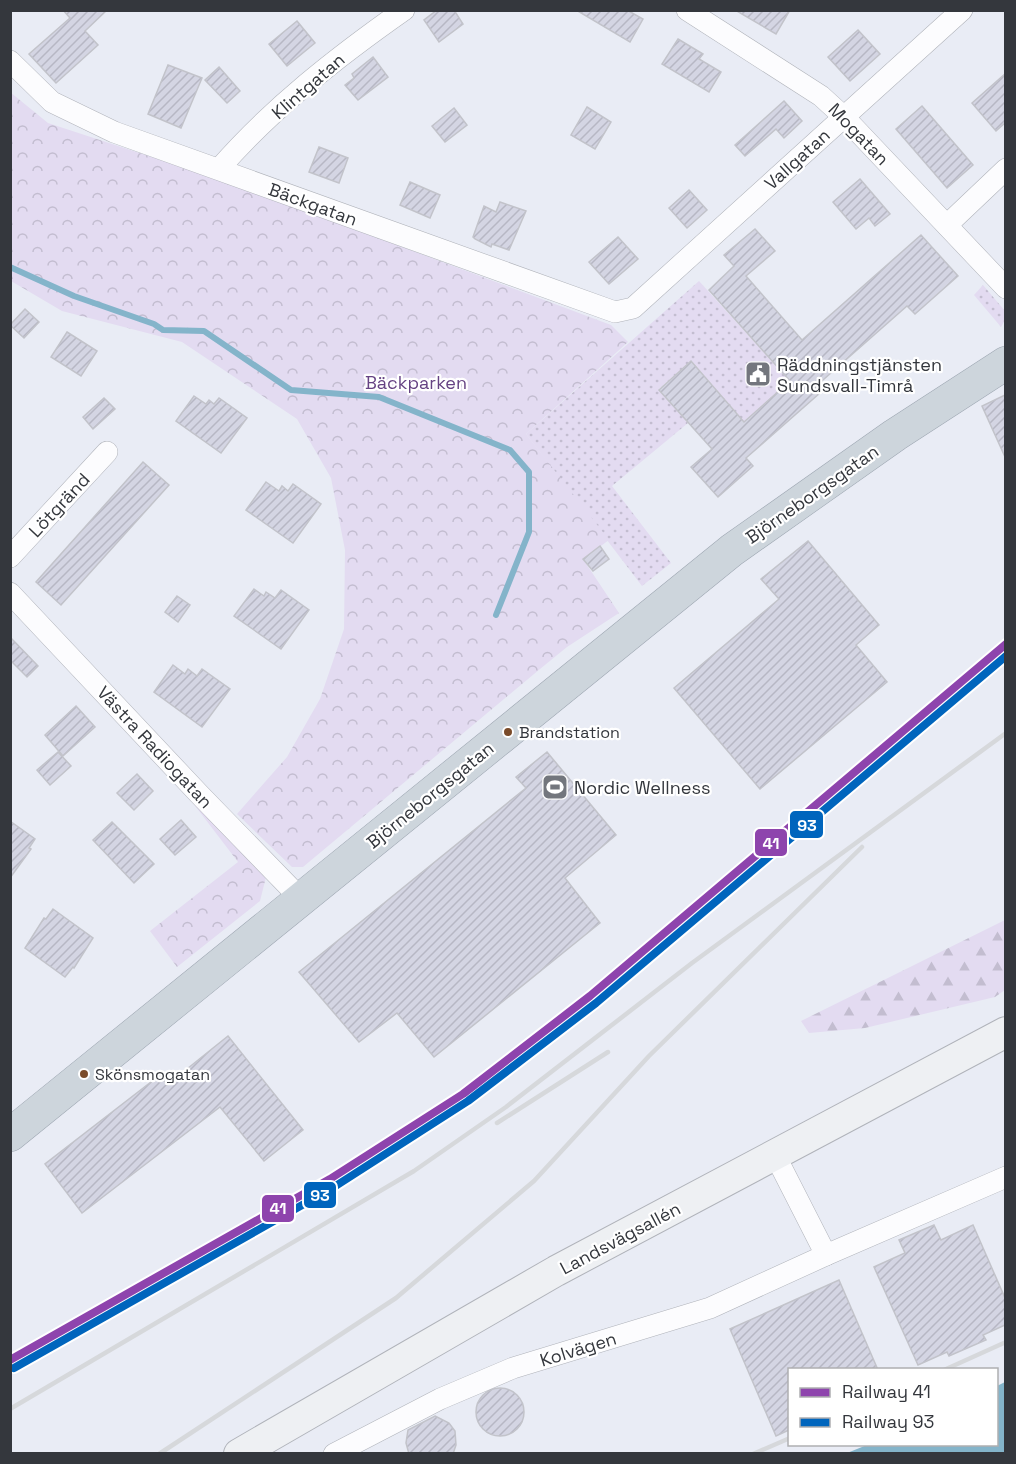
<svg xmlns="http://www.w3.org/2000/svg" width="1016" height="1464" font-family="'Space Grotesk',sans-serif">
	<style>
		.grass { fill: url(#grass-dots) }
		.forest { fill: url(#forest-firs) }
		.park { fill: url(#park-crowns) }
		.water { fill: #84b4ca }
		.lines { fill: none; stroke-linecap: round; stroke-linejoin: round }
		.stream { stroke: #84b4ca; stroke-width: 6 }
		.building { fill: url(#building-hatch); stroke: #c2c3ca; stroke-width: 1.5 }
		.street-casing { stroke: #b0b3ba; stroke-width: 22 }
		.secondary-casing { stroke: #b0b3ba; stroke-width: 32 }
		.highway-casing { stroke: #9ea7b2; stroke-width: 34 }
		.street { stroke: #fcfcfe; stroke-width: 21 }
		.secondary { stroke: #eef0f3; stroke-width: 30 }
		.highway { stroke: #cdd5dc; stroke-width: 33 }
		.rail { stroke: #d6d8db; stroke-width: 4.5 }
		.rail-1-casing { stroke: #fff; stroke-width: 12 }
		.rail-2-casing { stroke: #fff; stroke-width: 12 }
		.rail-1 { stroke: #8e44ad; stroke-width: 8 }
		.rail-2 { stroke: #0065bd; stroke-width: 8 }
		.bus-dot { fill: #7a4b2a; stroke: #fff; stroke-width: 2 }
		.labels { text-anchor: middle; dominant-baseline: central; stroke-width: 4.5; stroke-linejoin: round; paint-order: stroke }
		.bus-label { font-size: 16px; fill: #34373d; stroke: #fff; text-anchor: start }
		.street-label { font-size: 18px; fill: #34373d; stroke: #fff }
		.poi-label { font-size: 18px; fill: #34373d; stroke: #fff; text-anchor: start }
		.park-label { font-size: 18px; fill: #654283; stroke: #fff }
		.line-badge { stroke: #fff; stroke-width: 2 }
		.badge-label { font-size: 16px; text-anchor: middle; font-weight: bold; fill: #fff }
	</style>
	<defs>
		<pattern id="grass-dots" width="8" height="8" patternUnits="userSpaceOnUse" patternTransform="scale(1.5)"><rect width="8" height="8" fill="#e3dbf1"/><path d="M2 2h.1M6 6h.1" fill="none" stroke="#c3bdd0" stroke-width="1.8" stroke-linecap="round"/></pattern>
		<pattern id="forest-firs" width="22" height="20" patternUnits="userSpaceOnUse" patternTransform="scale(1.5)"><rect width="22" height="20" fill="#e3dbf1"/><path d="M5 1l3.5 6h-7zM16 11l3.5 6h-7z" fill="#c3bdd0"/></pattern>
		<pattern id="park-crowns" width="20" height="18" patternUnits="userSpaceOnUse" patternTransform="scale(1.5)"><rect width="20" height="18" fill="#e3dbf1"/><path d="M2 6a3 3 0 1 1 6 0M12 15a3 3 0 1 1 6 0" fill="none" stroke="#c3bdd0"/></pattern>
		<pattern id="building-hatch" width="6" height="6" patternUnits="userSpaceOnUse" patternTransform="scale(1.5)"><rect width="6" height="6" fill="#d4d5e3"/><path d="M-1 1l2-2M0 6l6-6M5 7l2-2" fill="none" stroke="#b7b7c4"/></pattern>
	</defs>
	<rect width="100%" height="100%" fill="#e9ecf5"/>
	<g class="grass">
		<path d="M699,281L790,381L728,437L738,415L691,361L659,389L688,423L612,486L671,563L642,586L526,434Z"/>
		<path d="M983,285L1005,311V320L1001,327L974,295Z"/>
	</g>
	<path class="forest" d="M1005,920V990L995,997L865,1028L809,1033L801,1021Z"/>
	<g class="park">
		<path d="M10,92L48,123L231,183L611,325L628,342L526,434L609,540L583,559L619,613L567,647L540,669L303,867H292L237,814L287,757L320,699L344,629L345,550L331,478L297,419L182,342L62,311L11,281Z"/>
		<path d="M183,790L266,877L260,901L177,967L150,931L238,862Z"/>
	</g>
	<path class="water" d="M1005,1382V1453H847L867,1445L996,1444L997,1386Z"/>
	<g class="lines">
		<path class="stream" d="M10,267L74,296L154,324L163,330L204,331L291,390L379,397L510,450L529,472V532L496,615"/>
	</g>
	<g class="building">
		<path d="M63,10H107L85,31L98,45L56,83L29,54L70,18Z"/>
		<path d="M437,10H454L463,24L439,42L424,20Z"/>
		<path d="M576,10H627L643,19L630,42Z"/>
		<path d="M735,10H790L776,34Z"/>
		<path d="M297,21L315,43L287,66L269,44Z"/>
		<path d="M858,30L880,54L850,81L828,57Z"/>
		<path d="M678,39L703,54L699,59L721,72L709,92L662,64Z"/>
		<path d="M373,57L388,77L358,100L345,85L354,78L352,74Z"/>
		<path d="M168,65L202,78L181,128L148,114Z"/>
		<path d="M219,67L240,91L227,103L205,80Z"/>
		<path d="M1005,74V123L996,131L972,103Z"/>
		<path d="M784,101L802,121L784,138L776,129L745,156L735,145Z"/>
		<path d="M922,106L973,165L947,188L896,129Z"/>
		<path d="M587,107L611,122L595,149L571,135Z"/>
		<path d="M454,108L467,125L445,142L432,126Z"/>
		<path d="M319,147L348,158L339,183L309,172Z"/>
		<path d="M860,179L890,214L875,226L869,218L856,229L833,202Z"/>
		<path d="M410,182L440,195L430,218L400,205Z"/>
		<path d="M689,190L707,210L687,228L669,208Z"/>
		<path d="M500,202L526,211L509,250L492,244L491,247L475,239L473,237L484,206L496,212Z"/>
		<path d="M755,229L775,251L746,276L802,340L921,235L958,276L915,314L907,306L815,387L820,393L746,458L753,466L718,497L691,467L712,449L659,390L691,361L744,422L790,381L709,290L734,266L724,255Z"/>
		<path d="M618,237L638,259L609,284L589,262Z"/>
		<path d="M25,309L39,322L24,338L10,325Z"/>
		<path d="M67,332L97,351L81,376L51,357Z"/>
		<path d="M1005,395V457L982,406Z"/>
		<path d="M194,396L206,404L209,400L214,404L219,398L247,418L221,453L176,421Z"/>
		<path d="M104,398L115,409L93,429L83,417Z"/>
		<path d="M143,462L169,485L61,605L36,582Z"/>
		<path d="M266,482L279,491L282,486L288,491L293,484L321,504L293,543L246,510Z"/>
		<path d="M808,541L879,625L856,645L887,682L760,789L674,688L779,599L761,579Z"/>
		<path d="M600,546L609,559L593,571L583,559Z"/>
		<path d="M254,589L264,596L266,592L275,598L281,590L309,610L281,649L234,616Z"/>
		<path d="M177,596L190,605L178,622L165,612Z"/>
		<path d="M10,637L38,666L27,677L10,660Z"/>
		<path d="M173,665L185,674L188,669L197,676L202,669L230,689L202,727L154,692Z"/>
		<path d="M76,706L95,727L63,756L45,735Z"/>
		<path d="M58,752L71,766L50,785L37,770Z"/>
		<path d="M547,752L616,835L565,878L600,923L434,1057L397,1013L359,1042L299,972L526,788L516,777Z"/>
		<path d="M137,774L153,791L134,810L117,793Z"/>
		<path d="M181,820L196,837L175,855L160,839Z"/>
		<path d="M10,821L35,839L29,848L31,849L10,878Z"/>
		<path d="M112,822L154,864L134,883L93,840Z"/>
		<path d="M53,909L93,938L74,968L73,967L65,977L25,948L44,918L46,919Z"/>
		<path d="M228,1036L303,1130L264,1161L220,1107L82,1213L45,1164L160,1075L167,1085Z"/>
		<path d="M934,1225L941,1240L973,1225L1005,1298V1325L983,1335L986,1340L949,1356L947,1352L918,1365L874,1267L905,1253L899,1240Z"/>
		<path d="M839,1280L878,1370H789V1430L776,1436L730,1329Z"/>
		<circle cx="500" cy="1412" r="24"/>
		<path d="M435,1416L449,1423L455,1431L456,1445L453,1454H409L406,1443L408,1430Z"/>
	</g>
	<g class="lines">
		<g class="street-casing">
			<g id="street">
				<path d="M687,10L821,96L844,117L1006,288"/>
				<path d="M10,61L52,102L114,132L615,312L633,308L962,10"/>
				<path d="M219,169C272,108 337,57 404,10"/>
				<path d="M947,225L1006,169"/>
				<path d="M10,557L107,452"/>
				<path d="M10,593L199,794L301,899"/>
				<path d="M775,1155L826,1255"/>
				<path d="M334,1454L440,1399L513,1368L710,1308L826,1255L1006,1177"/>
			</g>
		</g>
		<g class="secondary-casing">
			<path id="secondary" d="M239,1454L556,1271L1006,1032"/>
		</g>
		<g class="highway-casing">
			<path id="highway" d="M10,1135L732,550L895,435L1006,363"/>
		</g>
		<use href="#street" class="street"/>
		<use href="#secondary" class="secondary"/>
		<use href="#highway" class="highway"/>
		<g class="rail">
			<path d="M497,1123L608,1052"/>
			<path d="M944,1370L1006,1342"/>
			<path d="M10,1409L414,1171L506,1107L692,963L1006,733"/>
			<path d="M159,1454L396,1298L534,1181L649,1056L862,847"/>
			<path d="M753,1454L790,1438"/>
		</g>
		<g class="rail-1-casing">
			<path id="rail-1" d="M10,1360L330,1179L463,1094L590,996L1006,644"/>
		</g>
		<g class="rail-2-casing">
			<path id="rail-2" d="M14,1368L334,1187L468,1101L596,1003L1006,656"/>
		</g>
		<use href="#rail-1" class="rail-1"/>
		<use href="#rail-2" class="rail-2"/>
	</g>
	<defs>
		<g id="civic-square" transform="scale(1.35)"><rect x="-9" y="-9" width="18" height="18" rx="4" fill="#73767d" stroke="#fff"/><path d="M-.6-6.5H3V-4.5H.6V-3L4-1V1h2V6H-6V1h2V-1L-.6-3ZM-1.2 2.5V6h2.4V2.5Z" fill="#fff"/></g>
		<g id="stadium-square" transform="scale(1.35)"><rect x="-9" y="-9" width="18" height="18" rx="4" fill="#73767d" stroke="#fff"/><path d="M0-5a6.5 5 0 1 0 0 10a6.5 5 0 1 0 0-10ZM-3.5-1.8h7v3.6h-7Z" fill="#fff"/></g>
	</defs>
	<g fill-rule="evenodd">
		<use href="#civic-square" x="758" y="374"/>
		<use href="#stadium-square" x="555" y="787"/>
	</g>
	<g class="bus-dot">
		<circle cx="508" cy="732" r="5"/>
		<circle cx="84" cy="1074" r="5"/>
	</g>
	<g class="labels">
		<g class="bus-label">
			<text x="519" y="732">Brandstation</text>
			<text x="95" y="1074">Skönsmogatan</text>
		</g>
		<g class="street-label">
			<text transform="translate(308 86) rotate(-41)">Klintgatan</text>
			<text transform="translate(859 134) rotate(46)">Mogatan</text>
			<text transform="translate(797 159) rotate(-42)">Vallgatan</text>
			<text transform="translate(313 204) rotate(20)">Bäckgatan</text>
			<text transform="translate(812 494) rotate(-35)">Björneborgsgatan</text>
			<text transform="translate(59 505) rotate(-47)">Lötgränd</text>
			<text transform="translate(155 747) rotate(47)">Västra Radiogatan</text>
			<text transform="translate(430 795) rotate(-39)">Björneborgsgatan</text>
			<text transform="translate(620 1238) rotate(-28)">Landsvägsallén</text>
			<text transform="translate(578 1349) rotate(-17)">Kolvägen</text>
		</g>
		<g class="poi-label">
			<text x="777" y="364">Räddningstjänsten<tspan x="777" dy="21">Sundsvall-Timrå</tspan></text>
			<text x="574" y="787">Nordic Wellness</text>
		</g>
		<g class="park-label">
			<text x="416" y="382">Bäckparken</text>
		</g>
	</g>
	<g class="line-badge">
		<rect x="789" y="810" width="35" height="29" rx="6" fill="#0065bd"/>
		<rect x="754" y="828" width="34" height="29" rx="6" fill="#8e44ad"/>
		<rect x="303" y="1181" width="34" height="28" rx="6" fill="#0065bd"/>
		<rect x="261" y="1194" width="34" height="29" rx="6" fill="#8e44ad"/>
	</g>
	<g class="badge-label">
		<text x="807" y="831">93</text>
		<text x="771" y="849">41</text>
		<text x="320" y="1201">93</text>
		<text x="278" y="1214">41</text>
	</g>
	<rect width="1016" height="1464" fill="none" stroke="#34373d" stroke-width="24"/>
	<rect x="788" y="1368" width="210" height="78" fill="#ffffff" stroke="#aeafb1" stroke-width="1.5"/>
	<rect x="800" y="1388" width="30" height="9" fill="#8e44ad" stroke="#aeafb1" stroke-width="1.5"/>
	<text x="842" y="1398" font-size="18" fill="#34373d">Railway 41</text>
	<rect x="800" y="1418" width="30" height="9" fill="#0065bd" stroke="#aeafb1" stroke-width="1.5"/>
	<text x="842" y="1428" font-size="18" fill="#34373d">Railway 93</text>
</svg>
